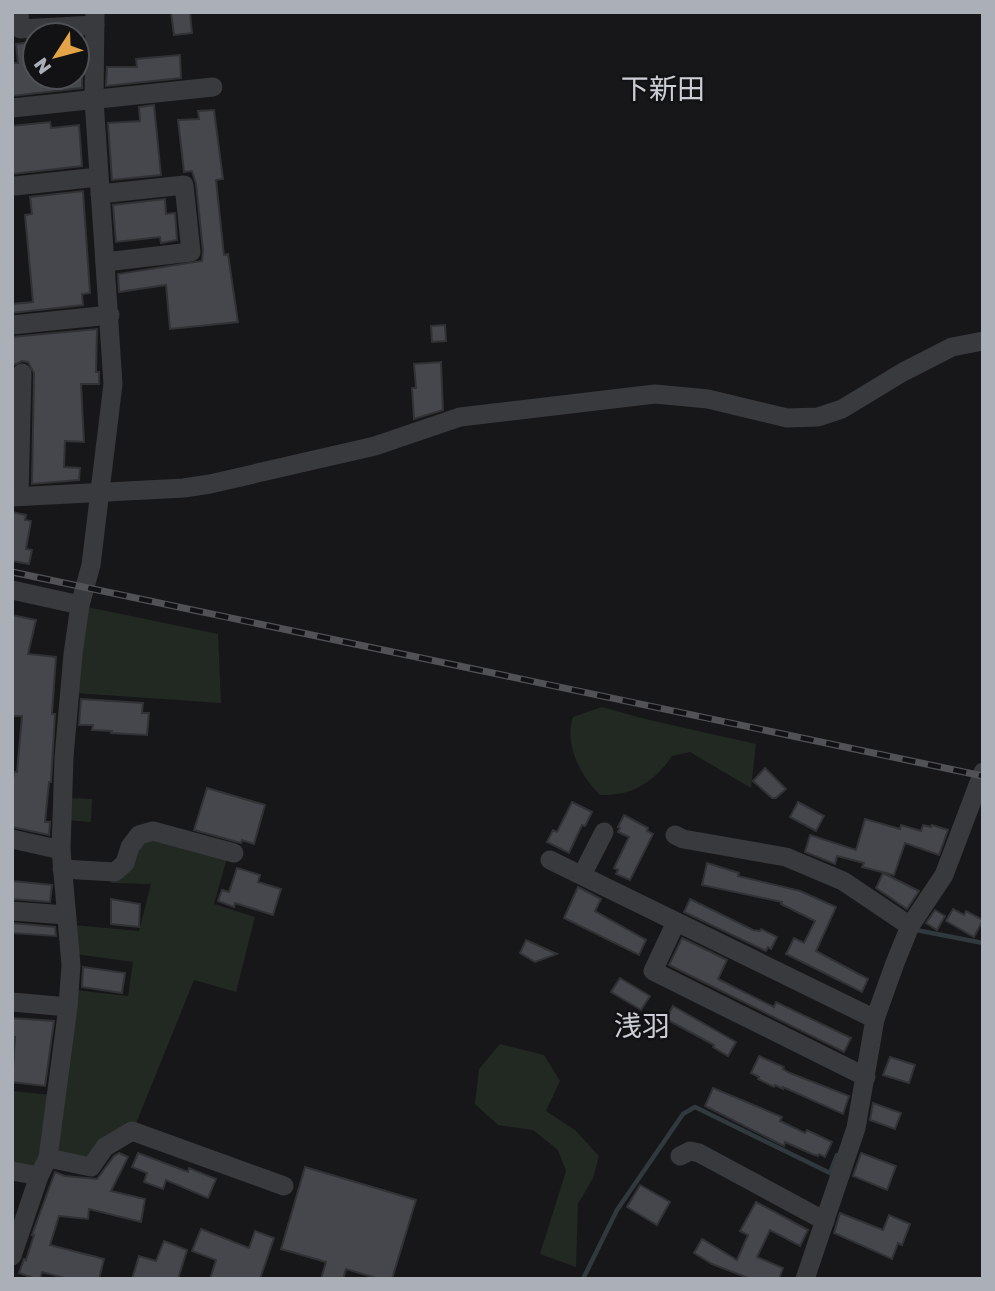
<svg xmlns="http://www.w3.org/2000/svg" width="995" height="1291" font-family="'Golos Text','Noto Sans JP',sans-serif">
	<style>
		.green { fill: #222922 }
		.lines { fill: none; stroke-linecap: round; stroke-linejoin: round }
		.stream { stroke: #30393e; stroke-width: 4.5 }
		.building { fill: #46474c; stroke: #313235; stroke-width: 2 }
		.minor { stroke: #393a3e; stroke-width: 19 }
		.rail-casing { stroke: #505256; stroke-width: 7 }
		.rail { stroke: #121214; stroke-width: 4.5; stroke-dasharray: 13; stroke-linecap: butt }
		.labels { text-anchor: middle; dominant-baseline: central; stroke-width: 5; stroke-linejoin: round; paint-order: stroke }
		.quarter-label { font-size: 28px; fill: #cbced4; stroke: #121214 }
	</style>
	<rect width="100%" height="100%" fill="#171719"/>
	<g class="green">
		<path d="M87,607L218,634L221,703L75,693Z"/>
		<path d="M602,707L645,719L756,744L751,788L690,752L672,756C654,782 633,796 600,795C580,775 564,744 573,717Z"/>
		<path d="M67,798L92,799L91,822L65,820Z"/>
		<path d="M140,837L227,858L214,904L255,917L236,992L194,980L135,1126L89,1161L56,1152L75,990L128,996L133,962L75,954L73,925L139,931L151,884L112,883L110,881Z"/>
		<path d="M500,1044L544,1055L560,1081L546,1111L575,1130L599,1156L593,1178L578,1204L576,1267L540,1254L566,1171L558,1150L533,1130L498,1125L475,1104L479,1069Z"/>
		<path d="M12,1091L52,1095L38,1170L12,1165Z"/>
	</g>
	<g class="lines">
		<g class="stream">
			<path d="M916,930L983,943"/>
			<path d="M583,1279L617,1210L683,1114L695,1107L830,1173L837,1155"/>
		</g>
	</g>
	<g class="building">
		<path d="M171,12H190L192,33L174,35Z"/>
		<path d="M33,42L37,81L77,77V70H82V88L12,96V63H18L16,44Z"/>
		<path d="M180,55L181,78L106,86L107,67H137L136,59Z"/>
		<path d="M154,105L161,175L112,180L108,123L140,121L139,107Z"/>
		<path d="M214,110L223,179L216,180L224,255L228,254L238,322L170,329L166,285L119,292L118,274L202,261L203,251L196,184L192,171L184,172L178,120L199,119L198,111Z"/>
		<path d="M50,122L51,128L79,125L82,166L13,174L12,126Z"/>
		<path d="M83,191L90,293L82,294L83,305L12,313V304L33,302L25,215L32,214L30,197Z"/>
		<path d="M165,199L166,214L175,213L177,240L161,243L160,237L116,242L113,205Z"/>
		<path d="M445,325L446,341L432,342L431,326Z"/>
		<path d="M97,329L96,372H99V384H81L84,442L65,441L64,467L80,468L79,480L32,484L34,373L28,362L22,361L12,366V337Z"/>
		<path d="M441,362L443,410L414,419L412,388H416L414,364Z"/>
		<path d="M12,512L26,515L25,520L31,521L26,549L32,550L29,564L12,561Z"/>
		<path d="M12,615L36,620L28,654L56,657L52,714H55L51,782H49L45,822H50L49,835L12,827V784L14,772H17L22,716H12Z"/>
		<path d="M81,699L143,703L142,713H149L147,735L111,733L112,731L92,730L93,725H79Z"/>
		<path d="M765,768L786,789L776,798H772L753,781Z"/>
		<path d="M207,788L265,805L254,844L242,840L241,843L194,830Z"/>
		<path d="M572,802L592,812L585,826L582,825L569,853L547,842L553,830L557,832Z"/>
		<path d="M798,802L824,816L816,831L790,817Z"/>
		<path d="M624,815L648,828L647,831L653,834L630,880L616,874L618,870L614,868L629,837L618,832L620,828L618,827Z"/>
		<path d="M865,819L900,829L901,825L921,831L923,825L931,827L932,825L948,830L939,855L905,843L894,875L862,867L864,863L837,856L835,864L805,852L810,835L856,850Z"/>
		<path d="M707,863L739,873L738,876L800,891L836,907L816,951L868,979L862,992L786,954L794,938L804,943L815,921L781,904L782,902L702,885Z"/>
		<path d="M237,868L260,875L258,882L281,889L273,915L235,903L234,907L218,901L222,890L229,892Z"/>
		<path d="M883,873L919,891L907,909L876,888Z"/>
		<path d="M12,881L52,885L50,902L12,899Z"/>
		<path d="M578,887L601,899L595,911L646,940L639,955L564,918Z"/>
		<path d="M111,899L140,904L139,927L111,924Z"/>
		<path d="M690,899L753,930L760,931L761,929L777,937L771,949L768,947L766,951L684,912Z"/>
		<path d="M953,909L964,915L966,911L983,920L974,937L946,921Z"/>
		<path d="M935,910L945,916L937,930L926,923Z"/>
		<path d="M12,923L55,927L56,936L12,933Z"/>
		<path d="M682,938L727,960L718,979L774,1007L776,1002L851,1038L844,1052L669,965Z"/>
		<path d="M526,940L557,954L535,962L520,953Z"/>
		<path d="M83,967L125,973L122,993L82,987Z"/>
		<path d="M620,978L650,996L641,1010L611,992Z"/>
		<path d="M673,1006L736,1042L728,1056L713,1047L714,1045L666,1019Z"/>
		<path d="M12,1018L54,1021L45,1086L12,1082L15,1037L12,1036Z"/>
		<path d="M759,1056L784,1067L783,1069L790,1073L849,1096L843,1114L783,1087V1089L775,1085L774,1087L758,1079L759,1077L751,1073Z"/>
		<path d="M890,1057L915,1065L909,1083L883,1075Z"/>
		<path d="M713,1088L782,1117L780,1121L805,1133L807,1130L832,1142L825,1157L819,1154L818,1156L812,1154L785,1142L784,1146L705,1106Z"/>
		<path d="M873,1103L901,1113L895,1129L870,1120Z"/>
		<path d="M119,1153L128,1157L111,1191L145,1199L141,1222L89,1209L88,1219L59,1216L50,1245L104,1259L99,1279H68L42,1272L40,1279H36L19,1273L24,1259L26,1260L34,1235H32L55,1172L65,1176L97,1179L114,1156Z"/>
		<path d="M138,1153L188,1172L189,1168L216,1179L208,1198L166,1180L163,1189L144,1182L147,1173L132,1167Z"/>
		<path d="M861,1153L896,1166L887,1190L853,1176Z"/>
		<path d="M305,1167L416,1200L392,1279H379L346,1269L343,1279H321L326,1262L281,1249Z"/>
		<path d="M640,1185L670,1202L657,1225L627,1207Z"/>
		<path d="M756,1202L808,1230L800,1246L770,1230L757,1257L783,1268L779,1279H751L712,1264L694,1253L702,1239L737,1260L748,1235L740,1231Z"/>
		<path d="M840,1213L883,1230L889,1215L910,1224L902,1245L898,1243L892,1259L834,1233Z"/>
		<path d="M201,1229L249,1248L255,1231L274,1238L260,1279H210L216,1260L192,1251Z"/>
		<path d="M164,1241L187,1250L178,1279H132L139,1256L156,1261Z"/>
	</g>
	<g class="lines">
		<g class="minor">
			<path d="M19,12L20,29L95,25"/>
			<path d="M12,108L213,87"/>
			<path d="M15,186L98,177"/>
			<path d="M100,194L184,185L191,252L105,262"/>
			<path d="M12,325L110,315"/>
			<path d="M19,496L22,373"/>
			<path d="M12,497L184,488L210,484L375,446L460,417L655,394L708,399L787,418L818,417L842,409L903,372L952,347L983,341"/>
			<path d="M12,590L80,605"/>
			<path d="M675,835L683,839L786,857L843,881L910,926"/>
			<path d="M12,839L61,850"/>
			<path d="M550,860L875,1019"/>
			<path d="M62,869L115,872L125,863L130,847L139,835L153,831L234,853"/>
			<path d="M582,875L604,832"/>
			<path d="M12,911L66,915"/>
			<path d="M676,922L653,971L866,1077"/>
			<path d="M12,1002L68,1007"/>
			<path d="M680,1156L690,1151L699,1153L825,1221"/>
			<path d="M48,1158L91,1167L105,1147L132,1131L284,1186"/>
			<path d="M12,1171L39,1176"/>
			<path d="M12,1256L39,1176L48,1158L68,1007L71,965L61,850L64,757L73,654L80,605L91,565L113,384L94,100L95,12"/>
			<path d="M805,1279L856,1128L875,1019L895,963L910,926L944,875L983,772"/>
		</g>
		<g class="rail-casing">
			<path id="rail" d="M12,572L983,776"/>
		</g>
		<use href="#rail" class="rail"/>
	</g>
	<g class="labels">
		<g class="quarter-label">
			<text x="663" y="88">下新田</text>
			<text x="642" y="1025">浅羽</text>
		</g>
	</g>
	<rect width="995" height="1291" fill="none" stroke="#abafb8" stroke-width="28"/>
	<g transform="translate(56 56) rotate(234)"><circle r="33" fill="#121214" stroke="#4f5156" stroke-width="2"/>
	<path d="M0-5L12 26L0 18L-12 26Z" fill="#e2a447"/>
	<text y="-10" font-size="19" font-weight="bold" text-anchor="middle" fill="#abafb8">N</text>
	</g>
</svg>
